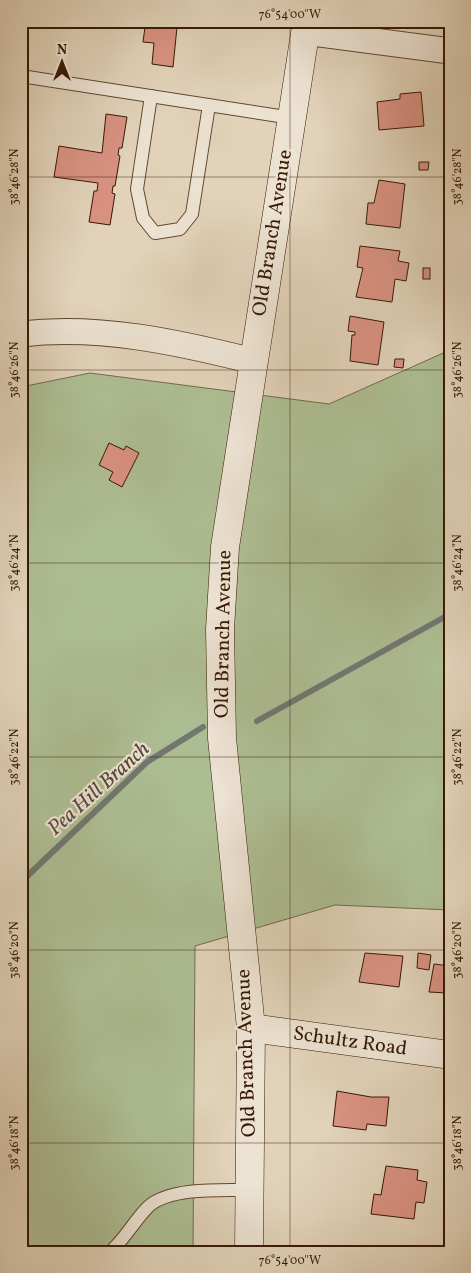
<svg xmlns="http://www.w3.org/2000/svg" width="471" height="1273" font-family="Vollkorn,serif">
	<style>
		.green { fill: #adbd93; stroke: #726b4b }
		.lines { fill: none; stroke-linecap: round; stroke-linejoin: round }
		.stream { stroke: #727771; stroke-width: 6 }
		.building { fill: #d99282; stroke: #381903 }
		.lane-casing { stroke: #624730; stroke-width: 14 }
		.street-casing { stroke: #624730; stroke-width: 27 }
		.secondary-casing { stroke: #381903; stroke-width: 29 }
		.lane { stroke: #ece2d2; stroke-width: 12 }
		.street { stroke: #ece2d2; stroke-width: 25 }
		.secondary { stroke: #ece2d2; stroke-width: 28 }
		.ticks { fill: none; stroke: #381903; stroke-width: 1; stroke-opacity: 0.45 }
		.labels { text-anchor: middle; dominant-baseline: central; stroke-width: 4.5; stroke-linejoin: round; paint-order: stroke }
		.street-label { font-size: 20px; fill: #381903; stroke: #ece2d2 }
		.water-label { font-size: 21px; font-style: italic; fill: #55483a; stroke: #ece2d2 }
		.neatline { fill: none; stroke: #381903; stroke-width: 2 }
		.ticks-label { font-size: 12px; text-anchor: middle; fill: #381903 }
	</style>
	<rect width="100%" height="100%" fill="#e1d2b9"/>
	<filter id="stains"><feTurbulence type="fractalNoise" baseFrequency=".004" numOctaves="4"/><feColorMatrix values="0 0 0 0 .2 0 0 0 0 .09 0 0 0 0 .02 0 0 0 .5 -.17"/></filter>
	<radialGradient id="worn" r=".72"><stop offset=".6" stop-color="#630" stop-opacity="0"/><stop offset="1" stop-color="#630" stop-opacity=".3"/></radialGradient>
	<path class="green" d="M450,350V910L335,905L195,946L193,1252H21V387L90,373L329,404Z"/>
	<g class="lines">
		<g class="stream">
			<path d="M257,721L450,614"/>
			<path d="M21,882L147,762L203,727"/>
		</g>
	</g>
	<g class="building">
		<path d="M157,25L177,27L173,67L152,64L154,43L143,42L145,27L157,28Z"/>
		<path d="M421,92L424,126L379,130L377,102L400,99V94Z"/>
		<path d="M106,114L127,117L122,148H119L118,155L120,156L115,186H113L112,193L115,194L110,225L89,222L94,191H97L98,183L54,177L59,146L102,153Z"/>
		<path d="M419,162H429L428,170H419Z"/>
		<path d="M379,180L405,184L400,228L366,224L368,203H374Z"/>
		<path d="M360,246L400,251L398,261L409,263L406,281L395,279L392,302L356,297L363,268L357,267Z"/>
		<rect x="423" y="268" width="7" height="11"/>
		<path d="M350,316L384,322L378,365L350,361L352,335H355V332L348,331Z"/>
		<path d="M395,359H404L403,368L394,367Z"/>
		<path d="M109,443L124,450L126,446L139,453L122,487L109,480L113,472L99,465Z"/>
		<path d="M365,953L403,956L399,987L359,982Z"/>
		<path d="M418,953L431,955L429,970L417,968Z"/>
		<path d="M434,964L450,966V995L447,993L429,992Z"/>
		<path d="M337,1091L371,1097H389L386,1126L367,1124L366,1130L333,1126Z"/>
		<path d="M448,1107H450V1144L444,1143Z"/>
		<path d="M386,1166L418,1170L417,1180L427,1182L424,1203L416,1202L414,1219L371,1214L374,1194L381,1195Z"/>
	</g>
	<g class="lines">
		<g class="lane-casing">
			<g id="lane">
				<path d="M21,76L292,118"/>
				<path d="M151,96L137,189L143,218L155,233L180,229L192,214L209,105"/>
				<path d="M110,1252C125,1239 134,1221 148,1207C169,1187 223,1190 250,1190"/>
			</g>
		</g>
		<g class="street-casing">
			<g id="street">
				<path d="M305,32L450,51"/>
				<path d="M21,334C100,325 177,342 253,361"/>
			</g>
		</g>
		<g class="secondary-casing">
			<g id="secondary">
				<path d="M251,1028L450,1055"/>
				<path d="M249,1252L251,1028L222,738L220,629L225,547L307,21"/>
			</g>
		</g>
		<use href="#lane" class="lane"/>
		<use href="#street" class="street"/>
		<use href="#secondary" class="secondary"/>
	</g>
	<path class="ticks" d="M290,21V1252M21,177H450M21,370H450M21,563H450M21,757H450M21,950H450M21,1143H450"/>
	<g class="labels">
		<g class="street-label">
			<text transform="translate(273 233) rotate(-81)">Old Branch Avenue</text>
			<text transform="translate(224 634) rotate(-89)">Old Branch Avenue</text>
			<text transform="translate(350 1042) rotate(8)">Schultz Road</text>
			<text transform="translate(247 1053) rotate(-92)">Old Branch Avenue</text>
		</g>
		<g class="water-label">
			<text transform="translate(99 789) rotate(-42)">Pea Hill Branch</text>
		</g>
	</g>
	<rect width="471" height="1273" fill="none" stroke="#e1d2b9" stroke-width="55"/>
	<g transform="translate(62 62)" stroke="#ece2d2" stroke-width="4" paint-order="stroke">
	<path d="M0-4L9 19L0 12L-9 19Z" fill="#381903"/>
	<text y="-8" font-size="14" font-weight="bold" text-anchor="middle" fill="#381903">N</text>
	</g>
	<rect x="28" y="28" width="416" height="1218" class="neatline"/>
	<g class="ticks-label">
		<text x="290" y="18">76°54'00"W</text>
		<text transform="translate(14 177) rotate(-90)" y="4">38°46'28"N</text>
		<text transform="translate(457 177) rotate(-90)" y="4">38°46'28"N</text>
		<text transform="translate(14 370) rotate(-90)" y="4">38°46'26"N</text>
		<text transform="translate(457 370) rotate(-90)" y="4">38°46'26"N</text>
		<text transform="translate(14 563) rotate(-90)" y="4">38°46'24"N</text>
		<text transform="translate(457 563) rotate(-90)" y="4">38°46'24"N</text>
		<text transform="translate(14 757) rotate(-90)" y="4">38°46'22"N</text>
		<text transform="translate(457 757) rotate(-90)" y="4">38°46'22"N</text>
		<text transform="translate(14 950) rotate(-90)" y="4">38°46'20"N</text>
		<text transform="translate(457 950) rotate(-90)" y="4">38°46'20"N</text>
		<text transform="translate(14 1143) rotate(-90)" y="4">38°46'18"N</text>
		<text transform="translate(457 1143) rotate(-90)" y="4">38°46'18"N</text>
		<text x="290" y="1264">76°54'00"W</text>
	</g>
	<rect width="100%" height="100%" filter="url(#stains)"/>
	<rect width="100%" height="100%" fill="url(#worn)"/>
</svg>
